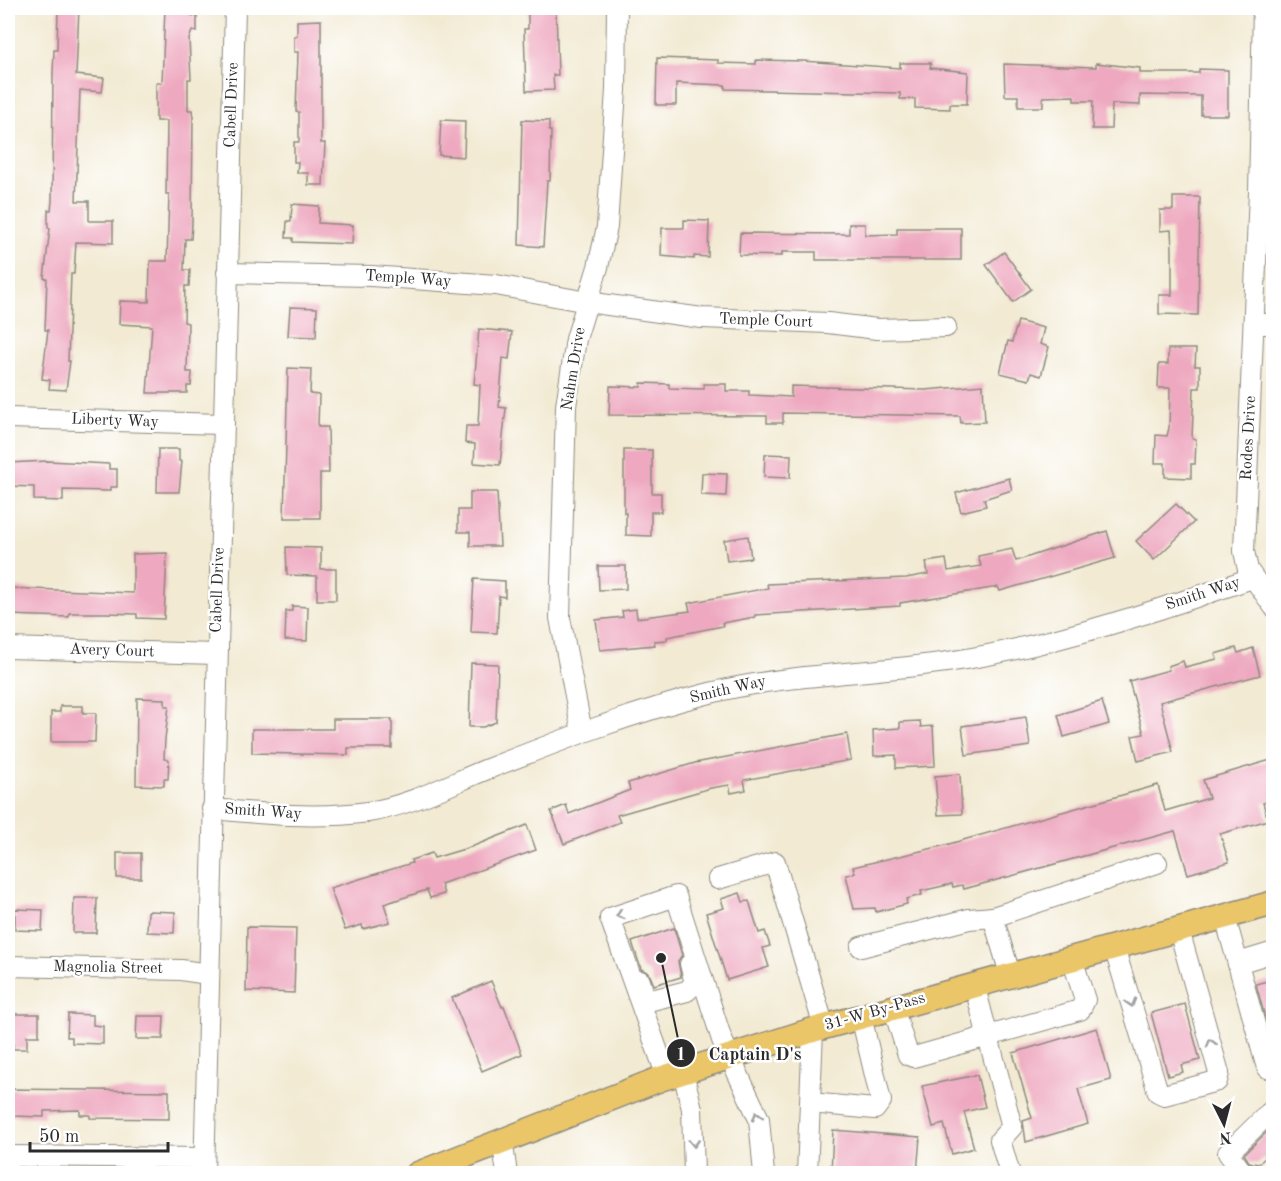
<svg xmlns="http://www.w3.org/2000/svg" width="1281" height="1181" font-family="'Old Standard TT',serif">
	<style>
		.building { fill: #eea8bf }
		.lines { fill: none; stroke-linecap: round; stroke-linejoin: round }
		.minor-casing { stroke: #8e8a7f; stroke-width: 22 }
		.major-casing { stroke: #8e8a7f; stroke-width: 27 }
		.minor { stroke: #fff; stroke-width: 20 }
		.major { stroke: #eac669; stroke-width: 24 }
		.oneway { stroke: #a0a0a0 }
		.labels { text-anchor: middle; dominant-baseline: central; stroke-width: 5; stroke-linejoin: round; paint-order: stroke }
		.street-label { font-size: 16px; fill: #2b2b2b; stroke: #fff }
		.leader { fill: none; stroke: #2b2b2b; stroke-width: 2 }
		.callout-dot { fill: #2b2b2b; stroke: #fff; stroke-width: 2 }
		.mark-label { font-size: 18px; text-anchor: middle; font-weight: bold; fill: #fff }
		.callout-label { font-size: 18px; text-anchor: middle; font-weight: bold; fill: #2b2b2b; stroke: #fff; stroke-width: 5; stroke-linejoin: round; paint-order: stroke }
	</style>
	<rect width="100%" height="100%" fill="#fff"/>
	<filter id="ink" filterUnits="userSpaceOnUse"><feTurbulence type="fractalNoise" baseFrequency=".0167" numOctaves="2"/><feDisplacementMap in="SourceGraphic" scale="12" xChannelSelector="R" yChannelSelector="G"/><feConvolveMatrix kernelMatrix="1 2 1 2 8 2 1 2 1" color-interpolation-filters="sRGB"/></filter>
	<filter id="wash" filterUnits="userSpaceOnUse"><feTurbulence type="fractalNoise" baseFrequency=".008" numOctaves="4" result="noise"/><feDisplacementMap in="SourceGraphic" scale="24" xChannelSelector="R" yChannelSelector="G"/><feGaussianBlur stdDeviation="1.35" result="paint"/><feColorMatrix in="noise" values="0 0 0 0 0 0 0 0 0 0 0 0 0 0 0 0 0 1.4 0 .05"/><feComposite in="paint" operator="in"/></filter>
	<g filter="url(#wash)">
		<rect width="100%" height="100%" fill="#f2ead3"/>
		<g id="blocks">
			<g class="building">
				<path d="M58,8H79L76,75L104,78L102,92L80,90L76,201H89V221H113V243L76,242L74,274H71L68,361H70L66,390L49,389L50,380L42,379L48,330H45L47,279L44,278L50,228H48V210H51L52,201L53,73L54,50H57Z"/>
				<path d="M165,8L192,9V16H197V32L192,31L189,39L191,79H188V110H192L193,117L192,223L191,239H185L184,270H190L189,286H185L184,322L188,323L187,372H192L191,386H187V393H147L152,326L119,324L120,301L149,302L150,261H167L169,194H166L167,121H156V83H162Z"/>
				<path d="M528,8H556L558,75H553L554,90L526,91L524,29H528Z"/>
				<path d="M321,20V143H325L323,185H308V173H297L298,162H294V142H299V112L296,111L298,52H294V36H297V21Z"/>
				<path d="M657,58L718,60V63L756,64V60L803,61L900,68V63H931L930,68L968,72L967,104H950V109L915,108V99H900V93L725,89V85L676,83V105H656Z"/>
				<path d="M1096,63L1140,68V73H1199V69L1228,70V115H1201V96L1140,95V105L1112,104L1111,129H1092L1093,101H1074V96L1043,97V107H1018V96H1005L1004,64L1096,67Z"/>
				<path d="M441,120L465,121L464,157L439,155Z"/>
				<path d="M522,120L549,121V131H551L550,181H547L543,247L519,245Z"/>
				<path d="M1173,197H1200L1198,315L1159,314V295H1172V249L1171,230L1160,231V210H1173Z"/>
				<path d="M292,204L319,206L318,223L353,225L352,244L293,242V238H286L287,221H291Z"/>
				<path d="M684,220L709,221L708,257L694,256V259L661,256L662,228H684Z"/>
				<path d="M849,224H865V235L897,234V228H961V260H816V252H782V256L739,255L740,233L849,234Z"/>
				<path d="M1004,252L1031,289L1013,302L986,265Z"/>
				<path d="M290,307L317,308L316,337L288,336Z"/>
				<path d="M1018,321L1044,328L1040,344L1049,347L1041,376L1031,373L1029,380L1000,373L1008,341L1012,342Z"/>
				<path d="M479,329L512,332L509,359L503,358L499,407L506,408L500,465L474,463L475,444L465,443L466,426H478L480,385L474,384Z"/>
				<path d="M1168,349H1196L1195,366H1200V388H1194L1192,438L1196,439L1195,464H1191V478L1165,477V463H1155L1156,435L1167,436L1169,428L1170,388H1158L1159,364H1168Z"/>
				<path d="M288,368L311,369L310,394L319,395L318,427H328L329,473H320V518H284Z"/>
				<path d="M641,383L669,384V388L704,389V384H726V391H749V395L791,397V386L925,390L983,385L985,422L961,423L960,416L783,413V423H767V416L609,415L610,386L641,387Z"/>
				<path d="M158,449H179V461H182L179,492H157Z"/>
				<path d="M624,450H652V493H661V512H651V536L626,535V513H624Z"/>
				<path d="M765,454L791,455L790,478L764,477Z"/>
				<path d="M48,461L109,464V469H117V487H110V491L63,490V501L34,500V487L8,486V463Z"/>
				<path d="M702,473L727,474L726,496L701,495Z"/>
				<path d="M1009,478L1012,490L984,499L986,506L961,512L956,493Z"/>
				<path d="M470,492H497L500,546H470V532H458V510H470Z"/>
				<path d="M1176,504L1194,522L1154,560L1136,541Z"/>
				<path d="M1107,531L1115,558L1000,591L998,587L900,603V606L755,615V617L722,623L723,626L667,637V640L654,641L655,645L600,650L596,620L623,617L622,611L636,609L637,618L690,611L688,603L768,588L767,584L906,578L928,574L926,562L946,559L948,571L981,566L978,556L1012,549L1016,561Z"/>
				<path d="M748,536L751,558L727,561L724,540Z"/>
				<path d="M286,547L321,548V569H336V600H317V576L287,575Z"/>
				<path d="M167,553L164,619L137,618V614L106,613H69V617L8,615V588L133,593V554Z"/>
				<path d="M598,566H626V589L599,590Z"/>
				<path d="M474,579L505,581V597L499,596L497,633L471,632Z"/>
				<path d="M292,606L308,607L307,641L285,640L286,611H292Z"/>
				<path d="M1236,648L1238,653L1253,648L1260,675L1160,702L1173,752L1138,761L1132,736L1144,734L1129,681L1169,670L1168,666L1183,661L1185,667L1217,659L1215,654Z"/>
				<path d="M471,663L498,664L496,722L483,727H469Z"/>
				<path d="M137,698L165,699V706H169L165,739L164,759L169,760L168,779H164V786L136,785Z"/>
				<path d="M1102,701L1109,724L1064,737L1058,715Z"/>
				<path d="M60,706H83V713H96L95,742H51V712H60Z"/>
				<path d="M1026,717L1030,746L966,755L962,726Z"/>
				<path d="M333,719H392V748H348V755L252,753V729H333Z"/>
				<path d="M920,721L921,727L933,726L935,766L896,768V755L874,756L873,730L900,728V722Z"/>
				<path d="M847,734L851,760L744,780L746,790L731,793L729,785L711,788L617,815L620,822L564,844L551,811L566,805L569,814L630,790L628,783L695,763Z"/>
				<path d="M1274,759V800L1263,803L1268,820L1220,834L1229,862L1188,874L1175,831L964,889L962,885L953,887L952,884L921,891L922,895L906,899L907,904L876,912L875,908L854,909L846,875L855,873L853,867L942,846L1158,785L1165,811L1209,798L1203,780Z"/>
				<path d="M960,774L962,814L938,815L935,776Z"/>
				<path d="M527,825L536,850L441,884L444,894L430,898L427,890L384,904L390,922L363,929L362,925L345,930L330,888L412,863L411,860L432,853L434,858L471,847Z"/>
				<rect x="117" y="853" width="24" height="25"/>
				<path d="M740,893L743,902L749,901L759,933L765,931L770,946L763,948L769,967L727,980L706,913L724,908L721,899Z"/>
				<path d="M74,898H97L96,933H73Z"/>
				<path d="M15,909L43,910L42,931L15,930Z"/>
				<path d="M148,911L175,912L174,933L147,932Z"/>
				<path d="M247,927L296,928L294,993L246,991Z"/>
				<path d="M674,928L682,955L678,961L681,977L654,985L649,973L641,969L632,942Z"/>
				<path d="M1274,979V1043H1272L1256,984Z"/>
				<path d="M491,981L502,1007L504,1006L522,1054L482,1071L452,998Z"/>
				<path d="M1185,1004L1200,1060L1181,1065L1183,1072L1168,1076L1151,1013Z"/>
				<path d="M13,1014H39V1036H27V1049H13Z"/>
				<path d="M68,1014L93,1015V1025L103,1026V1044L72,1043V1037H67Z"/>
				<path d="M137,1016H164L163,1039H136Z"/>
				<path d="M1097,1028L1111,1080L1078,1089L1088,1124L1026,1142L1023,1121L1032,1118L1013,1053Z"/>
				<path d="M977,1075L985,1107L964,1112L974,1148L952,1154L944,1124L933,1127L922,1086Z"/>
				<path d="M8,1089L169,1091V1119L90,1118V1115H80V1110L44,1111V1117L13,1116V1113H8Z"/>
				<path d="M1274,1125V1168L1265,1158L1258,1164L1249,1162L1244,1154Z"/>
				<path d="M833,1130L920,1137L917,1173H831Z"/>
			</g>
		</g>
	</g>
	<g filter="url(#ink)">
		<use href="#blocks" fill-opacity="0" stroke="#8e8a7f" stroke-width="1.5"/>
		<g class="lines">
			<g class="minor-casing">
				<g id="minor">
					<path d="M1263,8L1259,192L1244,551L1248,570L1274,607"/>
					<path d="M227,273L371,276L496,285L587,302L702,318L828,323L877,329L946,327"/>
					<path d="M1254,324H1274"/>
					<path d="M8,418L222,424"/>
					<path d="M8,648L216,654"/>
					<path d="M582,732L560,618L566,406L576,339L598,267L607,227L616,90L617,8"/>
					<path d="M212,809C264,814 317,819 368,812C408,806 448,785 485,770C559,741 633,712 710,693C794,672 881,674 966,659C1060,643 1162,609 1252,578"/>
					<path d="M718,879L775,862L824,1027"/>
					<path d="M993,917L1157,863"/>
					<path d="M1225,917L1267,1068L1274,1067"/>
					<path d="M861,947L969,919L993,917L1010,974"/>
					<path d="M1114,947L1158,1092L1164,1095L1217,1081L1219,1073L1179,930"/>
					<path d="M1238,963L1274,952"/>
					<path d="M8,966L181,970L208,974"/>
					<path d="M640,981L644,995L652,1000L687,991L695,983L690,964"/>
					<path d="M974,984L1012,1127L1000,1140L1010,1174"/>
					<path d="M893,1007L908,1055L914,1057L1080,1010L1085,1000L1072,958"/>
					<path d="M683,1072L692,1109L694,1174"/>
					<path d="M667,1077L610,918L676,896L722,1040L759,1119L764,1174"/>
					<path d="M810,1103L875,1109L881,1101L861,1016"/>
					<path d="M502,1139L507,1174"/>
					<path d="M8,1156L204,1158"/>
					<path d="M204,1174L235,8"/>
					<path d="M807,1174L813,1030"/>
					<path d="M1253,1174L1243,1173L1228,1153L1269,1113H1274"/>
				</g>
			</g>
			<g class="major-casing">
				<path id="major" d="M418,1174L660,1079L813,1030L1274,903"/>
			</g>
			<use href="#minor" class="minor"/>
			<use href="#major" class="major"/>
		</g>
		<defs><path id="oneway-chevron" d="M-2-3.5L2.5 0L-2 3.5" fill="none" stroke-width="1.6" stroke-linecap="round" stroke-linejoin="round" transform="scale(1.5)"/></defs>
		<g class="oneway">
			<use href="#oneway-chevron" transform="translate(620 915) rotate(161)"/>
			<use href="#oneway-chevron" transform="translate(1131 1003) rotate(73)"/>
			<use href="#oneway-chevron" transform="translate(1211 1043) rotate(-106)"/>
			<use href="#oneway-chevron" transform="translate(757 1116) rotate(-108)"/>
			<use href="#oneway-chevron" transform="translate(694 1143) rotate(88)"/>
		</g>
	</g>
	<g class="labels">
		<g class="street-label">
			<text transform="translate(232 105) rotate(-88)">Cabell Drive</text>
			<text transform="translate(408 279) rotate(4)">Temple Way</text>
			<text transform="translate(766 321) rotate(2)">Temple Court</text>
			<text transform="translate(574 369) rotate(-81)">Nahm Drive</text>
			<text transform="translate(115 421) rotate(2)">Liberty Way</text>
			<text transform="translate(1249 438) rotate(-87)">Rodes Drive</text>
			<text transform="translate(218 590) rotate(-88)">Cabell Drive</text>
			<text transform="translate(1203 594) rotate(-18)">Smith Way</text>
			<text transform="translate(112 651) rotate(2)">Avery Court</text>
			<text transform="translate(728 690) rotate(-13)">Smith Way</text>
			<text transform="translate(263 812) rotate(4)">Smith Way</text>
			<text transform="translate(108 968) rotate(1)">Magnolia Street</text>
			<text transform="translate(875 1012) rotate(-16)">31-W By-Pass</text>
		</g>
	</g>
	<path class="leader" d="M661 958L681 1053"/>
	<g class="callout-dot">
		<circle cx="661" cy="958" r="6"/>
		<circle cx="681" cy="1053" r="15"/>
	</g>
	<g class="mark-label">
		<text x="681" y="1060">1</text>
	</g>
	<g class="callout-label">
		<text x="755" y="1060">Captain D's</text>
	</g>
	<rect width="1281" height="1181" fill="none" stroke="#fff" stroke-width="30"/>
	<g transform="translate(1224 1124) rotate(174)" stroke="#ffffff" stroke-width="4.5" paint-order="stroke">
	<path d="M0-4.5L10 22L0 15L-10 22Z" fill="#2b2b2b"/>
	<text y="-9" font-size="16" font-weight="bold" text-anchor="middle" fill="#2b2b2b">N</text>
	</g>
	<path d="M30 1142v9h138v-9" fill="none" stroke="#2b2b2b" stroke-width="3"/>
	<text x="39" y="1142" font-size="18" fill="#2b2b2b" stroke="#ffffff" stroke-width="4.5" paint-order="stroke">50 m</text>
</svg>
